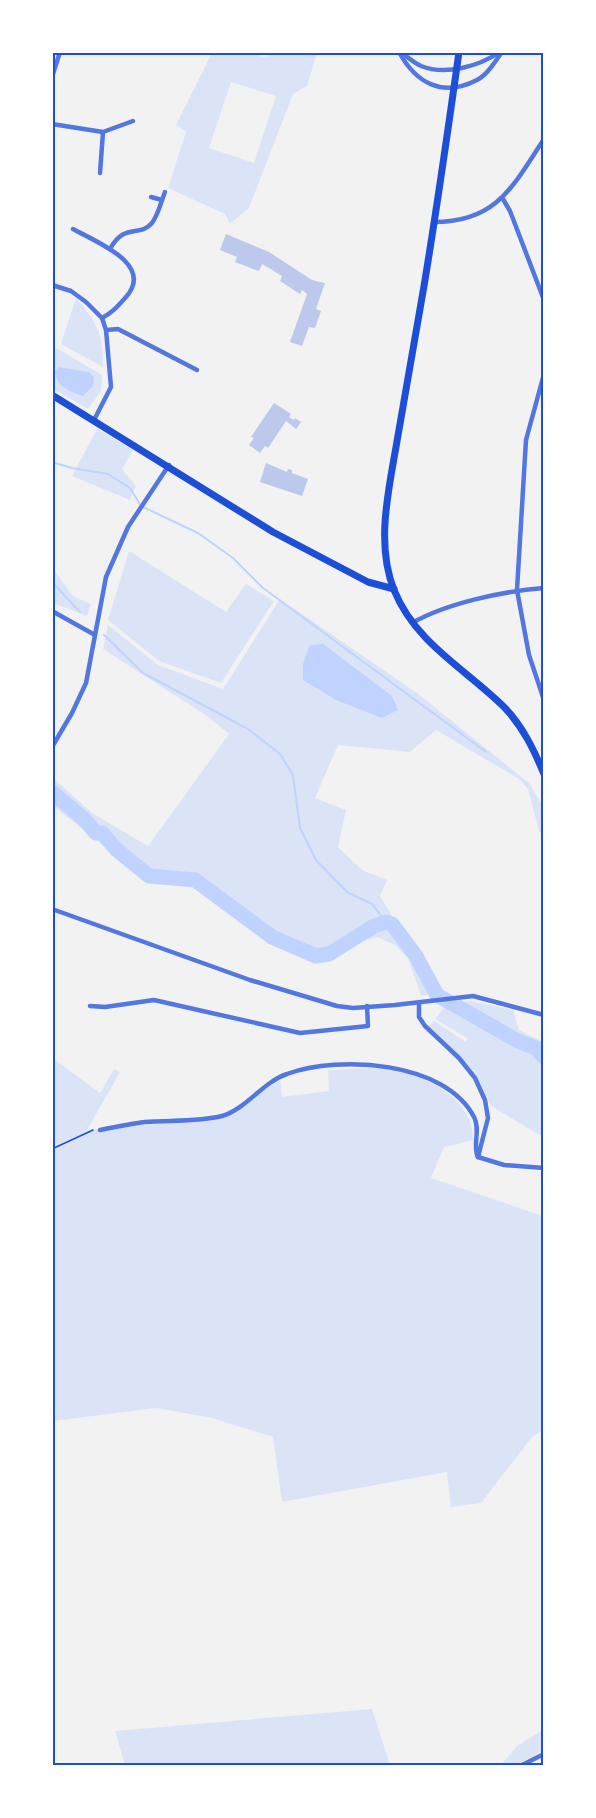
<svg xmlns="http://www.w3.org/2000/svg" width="596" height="1818" font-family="'IBM Plex Serif',serif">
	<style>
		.green { fill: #dbe4f7; fill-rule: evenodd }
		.water { fill: #bfd3fe }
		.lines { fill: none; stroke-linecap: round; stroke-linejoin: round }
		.stream { stroke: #bfd3fe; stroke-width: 2 }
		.river { stroke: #bfd3fe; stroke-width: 15 }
		.building { fill: #bdc9ec }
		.path { stroke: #1d4ed8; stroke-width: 1.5 }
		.minor { stroke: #5277de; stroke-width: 4.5 }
		.secondary { stroke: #1d4ed8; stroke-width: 7 }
		.neatline { fill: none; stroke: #1d4ed8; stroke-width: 2 }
	</style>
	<rect width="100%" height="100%" fill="#f2f2f2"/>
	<g class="green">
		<path d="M212,53H250L264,57L277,53H317L307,86L293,94L249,208L230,224L225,214L168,188L186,132L176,125ZM231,82L276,96L254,163L209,148Z"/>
		<path d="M76,298C98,323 103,335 103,367L61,344Z"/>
		<path d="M56,348L102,375L101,391L88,409L53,389V358Z"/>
		<path d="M97,429L133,450L122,469L136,486L130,500L72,476Z"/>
		<path d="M129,551L226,612L246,584L274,601L221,683L159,661L108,620Z"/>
		<path d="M53,569L73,596L91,604L87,616L53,603Z"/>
		<path d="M280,599L417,693L529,783L543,806V836L539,831L528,789L519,779L436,730L410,752L338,745L315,798L346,810L338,847L362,870L387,880L380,896L440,993L421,996L408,958L395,945L377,937L319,954L267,944V937L194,885L149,881L53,806L52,777L92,813L148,846L229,734L207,716L103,649L108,625L158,665L223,689Z"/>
		<path d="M470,1001L513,1010L519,1030L543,1042V1137L491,1106L476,1075L460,1056L428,1026L434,1021L466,1042L467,1038L435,1019L445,1006Z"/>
		<path d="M55,1060L100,1093L114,1069L120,1072L87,1130L223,1118L280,1080L282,1097L329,1091L328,1070C347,1070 366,1067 384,1069C422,1072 474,1098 473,1140L444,1147L431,1178L543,1216V1430L532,1437L481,1503L451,1507L447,1472L282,1502L273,1437L212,1418L156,1408L53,1421L52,1062Z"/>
		<path d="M372,1709L390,1765H125L115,1731Z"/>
		<path d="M543,1730V1751L515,1765H501L517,1746Z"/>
	</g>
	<g class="water">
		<path d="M58,367L89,372L94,377L93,386L83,396C69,391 57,387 55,372Z"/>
		<path d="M323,644L392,696L398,710L382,718L336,700L303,680V664L310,645Z"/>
	</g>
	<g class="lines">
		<g class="stream">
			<path d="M52,462L72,468L108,474L130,488L141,506L198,533L233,558L263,588L486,752"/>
			<path d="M52,582L80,612"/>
			<path d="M104,635L143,673L248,729L280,754L293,775L300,828L316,860L347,892L372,904L386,922"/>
		</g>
		<path class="river" d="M52,792L84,819L96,833H102L117,850L149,876L195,880L272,937L316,956L329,954L374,926L386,922L392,924L416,956L437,995L518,1041L536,1048L544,1057"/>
	</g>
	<g class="building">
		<path d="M226,234L269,252L312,280L325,283L316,309L321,311L315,328L309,327L302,346L290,342L307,294L302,290L300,294L280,281L282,276L262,264L259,271L235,262L237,257L220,250Z"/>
		<path d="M274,403L291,414L289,417L294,420L295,418L301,422L296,429L286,421L268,448L265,446L260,453L249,445L254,438L251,437Z"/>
		<path d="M266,463L287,472L288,469L292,470V473L308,479L302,496L260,482Z"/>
	</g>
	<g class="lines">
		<path class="path" d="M52,1149L93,1130"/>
		<g class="minor">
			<path d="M399,52C416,83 442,98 477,80C487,75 495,62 502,52"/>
			<path d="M401,52C407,57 414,63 421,66C446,76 479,66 500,52"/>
			<path d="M52,77L60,52"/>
			<path d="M52,124L103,132L133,121"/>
			<path d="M100,173L103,132"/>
			<path d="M151,197L162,200"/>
			<path d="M503,199L510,211L544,300"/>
			<path d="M434,222C497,222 513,186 544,139"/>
			<path d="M73,229C96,242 155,264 126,297C118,306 112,313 102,318"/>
			<path d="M110,249C125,222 139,238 152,223C158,215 161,202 165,192"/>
			<path d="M52,285L71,291L86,302L102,318L106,330L111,387L94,420"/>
			<path d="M106,330L118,329L197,370"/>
			<path d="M544,374L526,440L517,590L529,655L544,700"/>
			<path d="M52,611L95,635"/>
			<path d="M412,623C447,603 504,591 544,588"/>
			<path d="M52,747L72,713L86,683L106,577L128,527L169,465"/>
			<path d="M52,909L250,980L337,1006L353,1008L395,1005L473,996L544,1015"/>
			<path d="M419,1003V1017L425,1026L459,1058L475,1078L485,1100L488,1118L478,1157"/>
			<path d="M90,1006L105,1007L154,1000L300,1033L368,1026L367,1006"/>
			<path d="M100,1130C115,1127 130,1124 145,1122C170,1120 198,1122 222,1116C246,1109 263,1082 287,1074C339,1055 445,1061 474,1117C481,1130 472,1146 478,1157"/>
			<path d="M478,1157L504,1165L544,1168"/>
			<path d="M520,1766L544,1754"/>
		</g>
		<g class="secondary">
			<path d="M459,52C448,130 437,208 424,286C415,340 405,393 396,447C388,493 376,545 394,590C416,644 466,669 505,708C523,727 534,750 544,774"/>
			<path d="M52,395L273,532L368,582L394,589"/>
		</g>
	</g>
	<rect width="596" height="1818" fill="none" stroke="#ffffff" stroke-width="108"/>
	<rect x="54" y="54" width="488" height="1710" class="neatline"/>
</svg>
